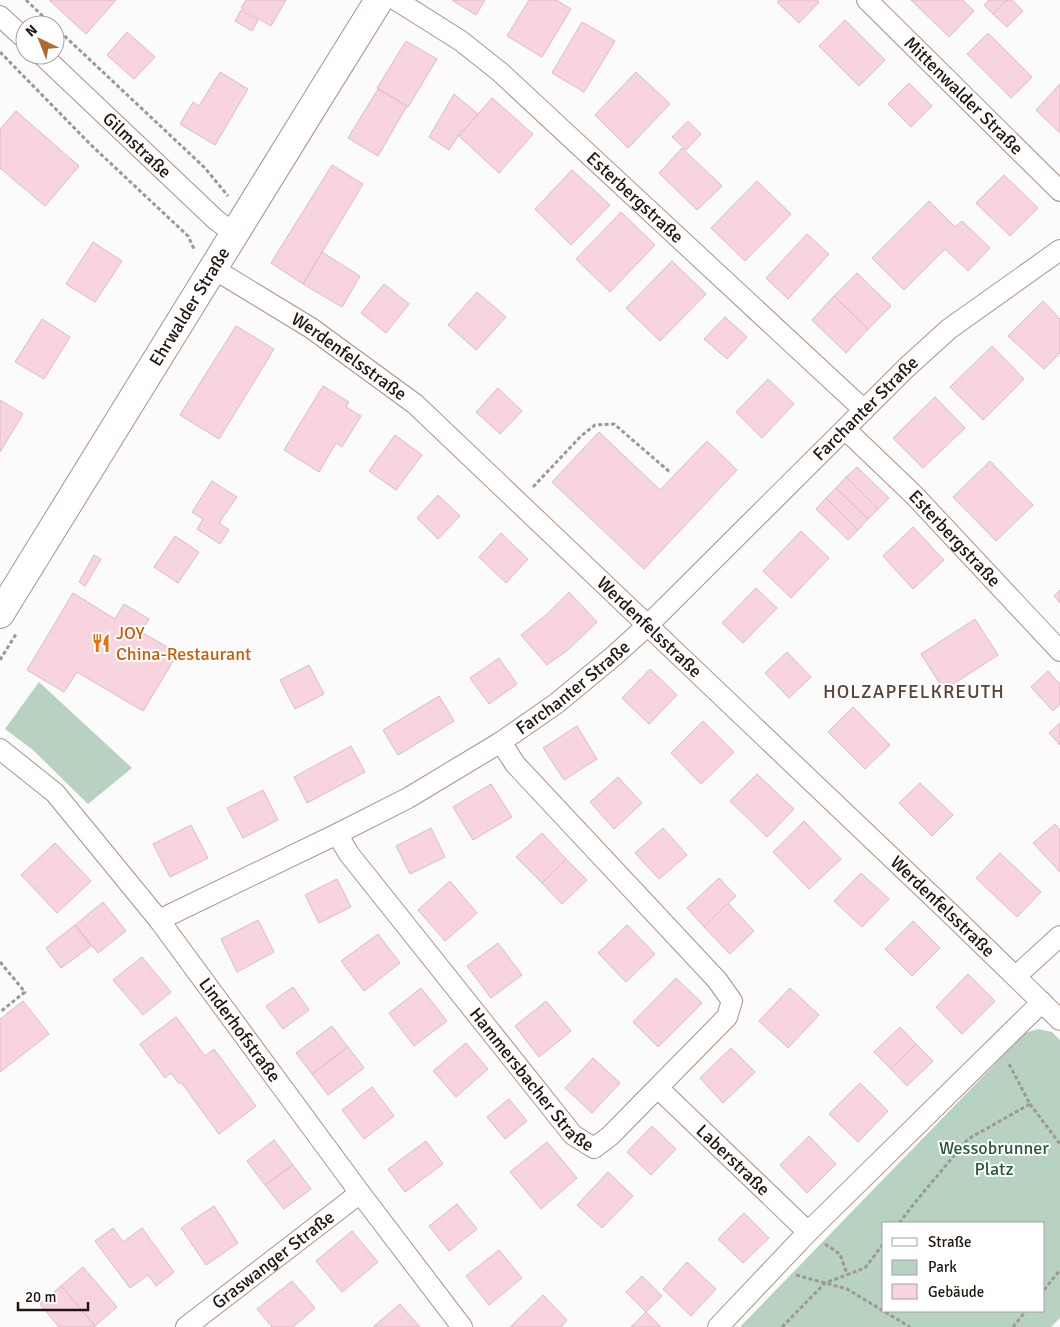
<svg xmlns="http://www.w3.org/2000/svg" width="1060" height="1327" font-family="Signika,sans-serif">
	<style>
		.park { fill: #b8d2c1; fill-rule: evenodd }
		.building { fill: #f7d4e0; stroke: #ddbac6 }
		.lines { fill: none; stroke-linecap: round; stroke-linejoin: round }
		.street-casing { stroke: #af9182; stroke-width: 22 }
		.secondary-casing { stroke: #af9182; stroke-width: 30 }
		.path { stroke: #9d9996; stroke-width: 3; stroke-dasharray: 4 2.5; stroke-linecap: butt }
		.street { stroke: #fff; stroke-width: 20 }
		.secondary { stroke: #fff; stroke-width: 28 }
		.labels { text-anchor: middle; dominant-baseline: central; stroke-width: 4; stroke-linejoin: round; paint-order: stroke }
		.street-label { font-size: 18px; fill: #211610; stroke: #fff }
		.food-label { font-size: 18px; fill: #c56008; stroke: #fff; text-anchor: start }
		.park-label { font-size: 18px; fill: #27593d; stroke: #fff }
		.neighbourhood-label { font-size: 19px; letter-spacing: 1px; fill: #5d4335; stroke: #fff }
	</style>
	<rect width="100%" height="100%" fill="#fbfbfb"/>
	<g class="park">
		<path d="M39,682L132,768L88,804L33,750L5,729Z"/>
		<path d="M1038,1029L1052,1032L1060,1040V1318L1051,1327H740L1025,1033ZM884,1223H1044V1311H884Z"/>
	</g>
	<g class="building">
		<path d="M49,0H116L86,34Z"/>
		<path d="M246,0H286L271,26L241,8Z"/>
		<path d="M452,0H485L476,15Z"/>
		<path d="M529,0H556L571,9L542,57L507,36Z"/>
		<path d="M779,0H817L819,2L799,23L777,2Z"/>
		<path d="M911,0H963L974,11L949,37Z"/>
		<path d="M989,0H1007L993,14L984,5Z"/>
		<path d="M1007,0H1012L1023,11L1007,27L993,14Z"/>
		<path d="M241,10L258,20L252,31L235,21Z"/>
		<path d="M845,20L885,60L859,86L819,46Z"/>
		<path d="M582,22L615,41L584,92L552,73Z"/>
		<path d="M127,32L155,57L134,79L107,55Z"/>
		<path d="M988,33L1032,77L1011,98L967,54Z"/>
		<path d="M406,41L437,59L408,107L377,88Z"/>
		<path d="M220,72L248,89L215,145L180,124L193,102L199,106Z"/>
		<path d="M636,72L670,104L628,148L595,115Z"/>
		<path d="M909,83L932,106L911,127L888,104Z"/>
		<path d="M1060,84V133L1036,110Z"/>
		<path d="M378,89L407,106L378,156L348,138Z"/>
		<path d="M454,94L478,114L464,131L462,130L449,150L429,137Z"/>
		<path d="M492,98L533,134L499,173L459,136Z"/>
		<path d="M16,111L79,166L45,206L0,168V129Z"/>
		<path d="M688,121L701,134L686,150L672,137Z"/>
		<path d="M682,148L722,186L697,210L659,173Z"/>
		<path d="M332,165L363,184L303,284L271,263Z"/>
		<path d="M572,170L610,205L571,245L535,209Z"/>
		<path d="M1004,175L1038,208L1010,236L976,203Z"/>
		<path d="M757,181L791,214L745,261L711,228Z"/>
		<path d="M929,201L955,227L962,221L990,248L968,271L945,249L904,290L872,258Z"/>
		<path d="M621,212L655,245L610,292L576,259Z"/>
		<path d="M807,234L829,254L788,299L766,278Z"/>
		<path d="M93,242L122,261L95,302L66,284Z"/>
		<path d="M322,252L360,276L342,307L303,284Z"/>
		<path d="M672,261L706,294L660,341L626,308Z"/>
		<path d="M857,273L891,306L868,329L834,296Z"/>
		<path d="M384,284L409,304L386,333L361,313Z"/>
		<path d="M477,292L506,317L476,350L448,325Z"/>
		<path d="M834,296L868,329L846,353L812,320Z"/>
		<path d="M1043,301L1060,319V353L1044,369L1008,336Z"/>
		<path d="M725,317L747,337L727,359L704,339Z"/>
		<path d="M42,319L70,337L44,379L15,362Z"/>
		<path d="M236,326L274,349L219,439L180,415Z"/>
		<path d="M992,346L1024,379L983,420L950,387Z"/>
		<path d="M768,379L794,404L762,438L736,412Z"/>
		<path d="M323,386L349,402L346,407L361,416L342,447L336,443L319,472L284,450Z"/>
		<path d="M498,388L522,411L500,434L476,412Z"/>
		<path d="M935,397L965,428L923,468L893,438Z"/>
		<path d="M0,400L23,414L0,452Z"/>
		<path d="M599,432L660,490L707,441L737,470L644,569L552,482Z"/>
		<path d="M395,435L422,455L396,490L369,471Z"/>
		<path d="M990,461L1033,505L996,541L953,497Z"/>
		<path d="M857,467L889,498L878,509L846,477Z"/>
		<path d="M846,477L878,509L868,519L836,488Z"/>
		<path d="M212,481L237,497L219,523L229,530L220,544L197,529L203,519L192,512Z"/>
		<path d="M836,488L868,519L858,530L826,498Z"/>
		<path d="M438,495L460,516L438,539L417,518Z"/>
		<path d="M826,498L858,530L848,540L816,509Z"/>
		<path d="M913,527L944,560L913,589L883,556Z"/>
		<path d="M801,531L829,558L791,598L763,571Z"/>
		<path d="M501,533L528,559L506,583L479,557Z"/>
		<path d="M175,536L199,552L178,583L154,567Z"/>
		<path d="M94,555L101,559L85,586L79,582Z"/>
		<path d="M756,588L777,608L743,643L722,623Z"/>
		<path d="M1060,590V603L1054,596Z"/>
		<path d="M569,592L597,622L569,649L547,665L521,635L546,615Z"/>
		<path d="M73,593L115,619L124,604L149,619L141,632L178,653L143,711L77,672L64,692L27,670Z"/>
		<path d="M975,619L998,655L944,690L921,654Z"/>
		<path d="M787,652L811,677L789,698L765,673Z"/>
		<path d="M499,658L517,684L489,704L470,678Z"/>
		<path d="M309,665L324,694L295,709L280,680Z"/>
		<path d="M650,669L677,695L649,724L622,698Z"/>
		<path d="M1048,671L1060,684V704L1053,711L1031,687Z"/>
		<path d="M439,696L454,721L398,755L383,730Z"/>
		<path d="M853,707L890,745L865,769L828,732Z"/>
		<path d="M703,721L734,752L701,784L671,753Z"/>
		<path d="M1060,723V745L1049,733Z"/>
		<path d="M577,726L597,759L564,780L543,748Z"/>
		<path d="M351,746L365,772L307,803L294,777Z"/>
		<path d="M757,774L794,809L767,837L730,801Z"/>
		<path d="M618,777L642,803L614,829L590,802Z"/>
		<path d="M920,783L953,815L932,836L899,803Z"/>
		<path d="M491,784L512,817L473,840L453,807Z"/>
		<path d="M263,790L278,820L243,838L227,808Z"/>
		<path d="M804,821L841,859L809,889L773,852Z"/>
		<path d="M1055,824L1060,830V872L1033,843Z"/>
		<path d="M191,825L208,858L170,877L153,844Z"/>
		<path d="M431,828L445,857L410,874L396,846Z"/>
		<path d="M663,828L687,855L659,879L635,853Z"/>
		<path d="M542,833L566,859L542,883L516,857Z"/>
		<path d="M55,843L91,881L57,913L21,875Z"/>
		<path d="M1000,853L1041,892L1017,917L976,878Z"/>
		<path d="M566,859L587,880L562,904L542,883Z"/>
		<path d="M861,873L889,899L862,927L834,901Z"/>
		<path d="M719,878L736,896L704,927L687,908Z"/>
		<path d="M337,879L351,907L319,923L305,895Z"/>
		<path d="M450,881L477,913L445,941L418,910Z"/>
		<path d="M103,902L126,931L98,953L75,925Z"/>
		<path d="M728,903L754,931L730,954L704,927Z"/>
		<path d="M258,920L274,952L237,972L221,939Z"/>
		<path d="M913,921L940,948L912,976L885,949Z"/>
		<path d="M75,925L91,946L61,968L46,948Z"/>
		<path d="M627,925L655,954L626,982L598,953Z"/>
		<path d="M378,934L400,963L364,991L341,961Z"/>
		<path d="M498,943L522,975L491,998L467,966Z"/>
		<path d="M142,957L171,992L143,1015L113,980Z"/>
		<path d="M968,974L995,1001L962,1034L936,1007Z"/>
		<path d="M676,978L702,1003L658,1047L633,1022Z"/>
		<path d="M293,987L309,1010L283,1029L266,1006Z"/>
		<path d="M421,988L447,1021L414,1046L389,1013Z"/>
		<path d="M790,988L819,1015L788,1048L759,1021Z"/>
		<path d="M23,1001L49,1034L0,1072V1019Z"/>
		<path d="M546,1001L571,1031L539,1057L515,1026Z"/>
		<path d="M176,1017L205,1056L214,1049L256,1106L219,1134L181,1082L179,1084L171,1073L165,1078L140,1044Z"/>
		<path d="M332,1026L348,1047L312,1074L296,1053Z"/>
		<path d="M900,1027L916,1044L891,1069L874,1052Z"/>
		<path d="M466,1043L488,1069L456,1097L433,1071Z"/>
		<path d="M916,1044L933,1061L907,1086L891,1069Z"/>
		<path d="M348,1047L364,1068L328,1095L312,1074Z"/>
		<path d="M731,1048L755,1072L723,1103L700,1078Z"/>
		<path d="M593,1058L620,1083L592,1113L565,1088Z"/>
		<path d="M860,1083L888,1111L858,1142L829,1114Z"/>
		<path d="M372,1087L394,1116L364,1139L342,1110Z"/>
		<path d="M509,1099L527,1121L505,1139L487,1117Z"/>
		<path d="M652,1126L676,1149L651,1175L627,1152Z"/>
		<path d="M809,1136L836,1164L807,1193L780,1165Z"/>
		<path d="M274,1140L293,1165L265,1185L247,1161Z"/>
		<path d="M426,1141L443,1164L405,1192L388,1169Z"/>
		<path d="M547,1142L577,1178L541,1209L510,1172Z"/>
		<path d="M293,1165L311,1189L284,1209L265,1185Z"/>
		<path d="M608,1172L633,1196L602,1228L577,1205Z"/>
		<path d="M457,1204L477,1229L449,1251L429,1226Z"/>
		<path d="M214,1206L238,1243L206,1265L181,1228Z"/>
		<path d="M744,1213L769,1238L743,1263L718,1239Z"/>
		<path d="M113,1228L123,1242L142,1228L174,1272L156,1286L148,1275L130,1288L95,1241Z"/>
		<path d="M352,1231L378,1262L342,1292L316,1261Z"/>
		<path d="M499,1250L522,1278L489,1305L466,1276Z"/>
		<path d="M687,1262L716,1289L691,1316L663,1289Z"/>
		<path d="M83,1267L117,1307L95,1326L61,1286Z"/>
		<path d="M642,1276L662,1296L646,1312L626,1292Z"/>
		<path d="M292,1281L315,1308L293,1327H272L257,1309Z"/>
		<path d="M61,1286L95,1326L94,1327H59L40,1304Z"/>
		<path d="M543,1295L567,1320L561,1327H510Z"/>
		<path d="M400,1304L420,1327H373Z"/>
		<path d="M646,1312L661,1327H631Z"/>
	</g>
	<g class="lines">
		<g class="street-casing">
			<g id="street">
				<path id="s1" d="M396,0L461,41L500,72L864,410"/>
				<path id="s2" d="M867,0L1060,191"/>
				<path d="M0,16L25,39"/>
				<path id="s3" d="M42,55L216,220L235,234"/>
				<path id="s4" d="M214,269L311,328L415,404L954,917L1060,1020"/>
				<path id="s5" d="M845,429L914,495L1060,651"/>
				<path id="s6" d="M0,749L55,793L159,920L360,1193L462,1327"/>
				<path id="s7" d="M337,834L349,854L573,1135L594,1148L610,1136L727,1017L732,1001L717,980L515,764L501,742"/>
				<path id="s8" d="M159,920L337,834L408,798L501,742L557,703L615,655L648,625L906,368L949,329L1060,250"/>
				<path d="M1016,976L1060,936"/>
				<path id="s9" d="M658,1088L808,1232"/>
				<path id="s10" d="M186,1327L360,1193"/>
				<path d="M718,1327L808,1232L1042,1002"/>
			</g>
		</g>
		<g class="secondary-casing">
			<g id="secondary">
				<path id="s11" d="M0,614C127,409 252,204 379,0"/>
			</g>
		</g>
		<g class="path">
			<path d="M26,0L52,25"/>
			<path d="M55,27L205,168L228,196"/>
			<path d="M0,52L90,144L188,236L195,251"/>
			<path d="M533,487L581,436L595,425L614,424L671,473"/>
			<path d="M0,660L16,634"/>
			<path d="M0,962L25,992L0,1012"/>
			<path d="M1030,1104L1060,1144"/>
			<path d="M899,1223L917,1200L968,1139L1030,1104L1009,1064"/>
			<path d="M825,1244L840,1254L847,1274"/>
			<path d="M796,1275L847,1289L910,1327"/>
			<path d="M1044,1290L1060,1270"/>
			<path d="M782,1327L825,1283L865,1268L884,1243"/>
			<path d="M1013,1327L1026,1311"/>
		</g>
		<use href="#street" class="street"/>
		<use href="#secondary" class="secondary"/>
	</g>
	<defs>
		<g id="restaurant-bare" transform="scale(1.5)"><path d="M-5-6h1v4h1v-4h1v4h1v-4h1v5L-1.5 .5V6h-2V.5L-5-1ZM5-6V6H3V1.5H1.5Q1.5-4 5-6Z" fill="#e8710a" stroke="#fff" stroke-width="2.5" paint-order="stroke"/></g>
	</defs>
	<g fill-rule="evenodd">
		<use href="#restaurant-bare" x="101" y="643"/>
	</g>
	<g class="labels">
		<g class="street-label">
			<text stroke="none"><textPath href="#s2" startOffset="136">Mittenwalder Straße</textPath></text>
			<text stroke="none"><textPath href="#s3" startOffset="131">Gilmstraße</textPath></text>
			<text stroke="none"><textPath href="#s1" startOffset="311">Esterbergstraße</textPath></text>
			<text stroke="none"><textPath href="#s11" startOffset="361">Ehrwalder Straße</textPath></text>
			<text stroke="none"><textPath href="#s4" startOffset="161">Werdenfelsstraße</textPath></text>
			<text stroke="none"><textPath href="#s8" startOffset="881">Farchanter Straße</textPath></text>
			<text stroke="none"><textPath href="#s5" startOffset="155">Esterbergstraße</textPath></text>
			<text stroke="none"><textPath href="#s4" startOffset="566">Werdenfelsstraße</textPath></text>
			<text stroke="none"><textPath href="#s8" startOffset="476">Farchanter Straße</textPath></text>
			<text stroke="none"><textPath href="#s4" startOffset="971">Werdenfelsstraße</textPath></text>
			<text stroke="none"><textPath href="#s6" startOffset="371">Linderhofstraße</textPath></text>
			<text stroke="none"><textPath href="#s7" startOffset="314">Hammersbacher Straße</textPath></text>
			<text stroke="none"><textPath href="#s9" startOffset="104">Laberstraße</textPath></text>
			<text stroke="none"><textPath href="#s10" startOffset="110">Graswanger Straße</textPath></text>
		</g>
		<g class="food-label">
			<text x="116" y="633">JOY<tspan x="116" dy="21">China-Restaurant</tspan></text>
		</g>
		<g class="park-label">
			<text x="994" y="1148">Wessobrunner<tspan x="994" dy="21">Platz</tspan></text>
		</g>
		<g class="neighbourhood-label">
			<text x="914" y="692">HOLZAPFELKREUTH</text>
		</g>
	</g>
	<rect x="882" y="1222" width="162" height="90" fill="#ffffff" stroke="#a6a29f"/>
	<rect x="892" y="1238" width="25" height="8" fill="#ffffff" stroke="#a6a29f"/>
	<text x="928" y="1247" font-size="15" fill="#211610">Straße</text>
	<rect x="892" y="1260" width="25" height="15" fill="#b8d2c1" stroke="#a6a29f"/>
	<text x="928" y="1272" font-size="15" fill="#211610">Park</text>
	<rect x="892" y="1284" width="25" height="15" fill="#f7d4e0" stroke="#a6a29f"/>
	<text x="928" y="1297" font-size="15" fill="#211610">Gebäude</text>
	<g transform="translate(40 40) rotate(317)"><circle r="24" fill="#ffffff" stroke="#a6a29f"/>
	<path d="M0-4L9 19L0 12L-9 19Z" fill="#aa6c31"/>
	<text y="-8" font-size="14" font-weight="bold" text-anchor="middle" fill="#211610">N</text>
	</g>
	<path d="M18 1302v8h70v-8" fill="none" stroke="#211610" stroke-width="2.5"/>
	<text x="25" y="1302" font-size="15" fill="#211610" stroke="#ffffff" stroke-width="4" paint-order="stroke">20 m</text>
</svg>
